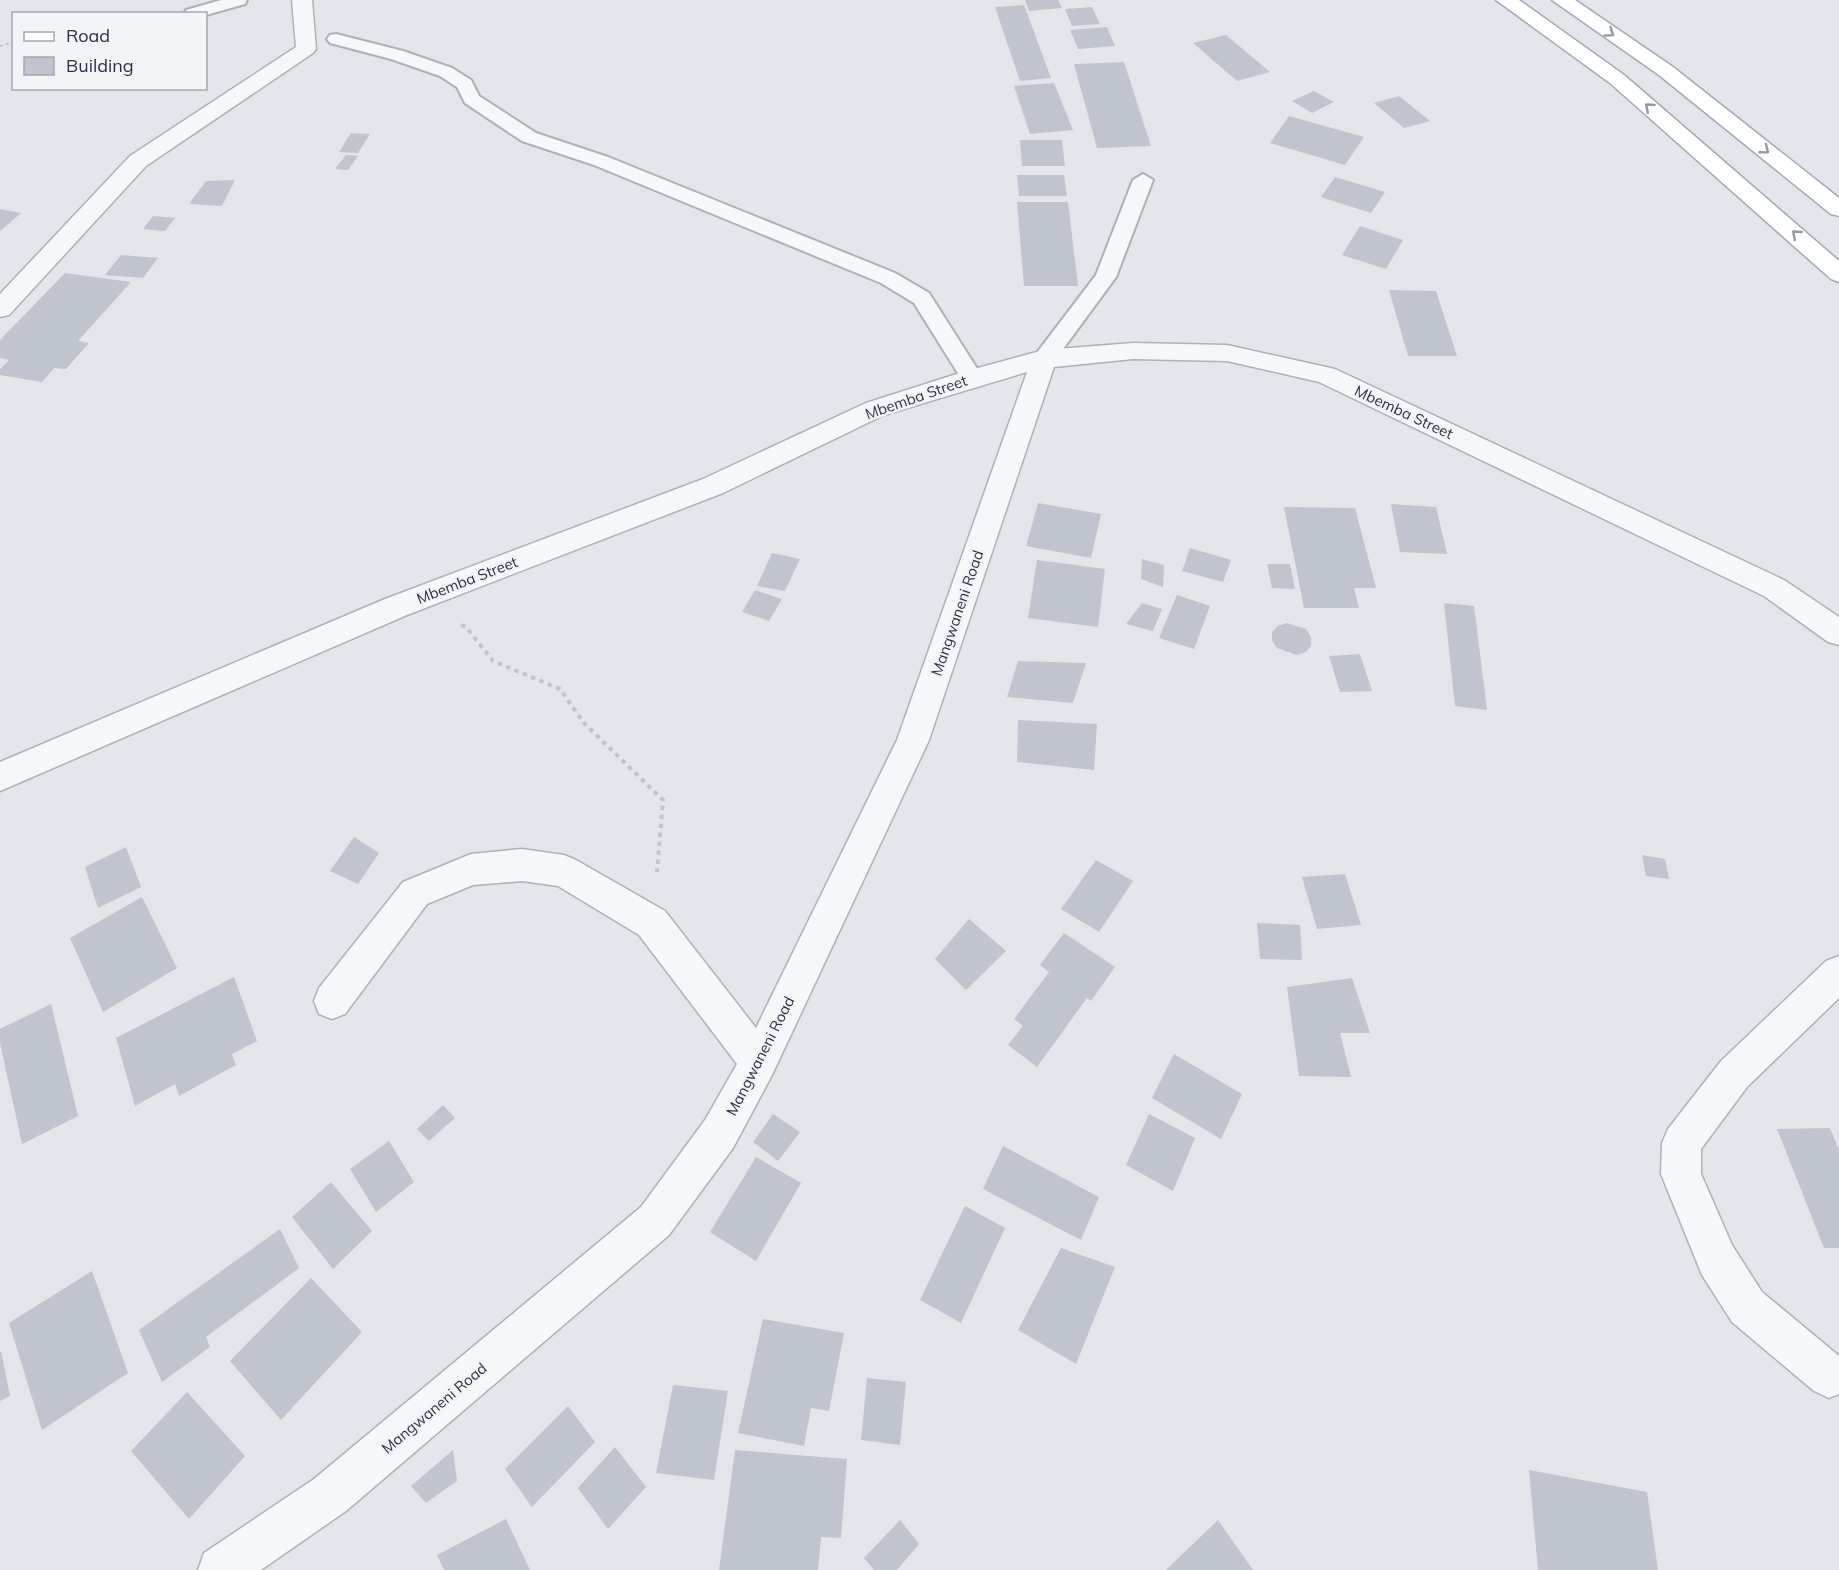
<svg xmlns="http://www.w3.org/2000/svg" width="1839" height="1570" font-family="Mulish,sans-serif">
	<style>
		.building { fill: #bfc4ce }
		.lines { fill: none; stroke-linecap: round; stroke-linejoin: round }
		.service-casing { stroke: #abb0b9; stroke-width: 4 }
		.minor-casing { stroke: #abb0b9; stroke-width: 3 }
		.primary-casing { stroke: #a1a9b7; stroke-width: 3 }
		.path-far1 { stroke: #c0c4ca; stroke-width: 2; stroke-dasharray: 3 3; stroke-linecap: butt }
		.path { stroke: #c0c4ca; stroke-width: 4; stroke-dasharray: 4.5 4.5; stroke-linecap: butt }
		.service { fill: #f5f7f9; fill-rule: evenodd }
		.minor { fill: #f5f7f9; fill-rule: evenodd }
		.primary { fill: #fff; fill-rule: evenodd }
		.oneway { stroke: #9498a2 }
		.labels { text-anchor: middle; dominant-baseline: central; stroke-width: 5; stroke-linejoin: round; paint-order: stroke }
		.street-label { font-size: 15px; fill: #2a3244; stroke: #f2f5f8 }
	</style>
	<rect width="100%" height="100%" fill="#e2e6eb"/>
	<g class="building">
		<path d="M1025,0H1058L1062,8L1029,11Z"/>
		<path d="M1024,5L1051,78L1020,81L995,7Z"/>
		<path d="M1092,7L1100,24L1072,26L1065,9Z"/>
		<path d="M1107,27L1115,46L1078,49L1070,30Z"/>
		<path d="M1226,35L1270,72L1237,81L1193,43Z"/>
		<path d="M1124,62L1151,146L1097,148L1074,64Z"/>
		<path d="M1054,83L1073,130L1030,134L1014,86Z"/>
		<path d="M1314,91L1334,102L1312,113L1292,101Z"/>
		<path d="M1399,96L1430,121L1404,128L1374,103Z"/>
		<path d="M1289,116L1364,137L1345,165L1270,143Z"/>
		<path d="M351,133L370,134L358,153L339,152Z"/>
		<path d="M1020,140H1062L1065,166H1022Z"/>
		<path d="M346,155L358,156L348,170L335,169Z"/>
		<path d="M1017,175H1064L1067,196H1019Z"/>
		<path d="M1335,177L1385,192L1371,213L1321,197Z"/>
		<path d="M235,180L222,206L189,204L206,181Z"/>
		<path d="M1017,202H1068L1078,286H1024Z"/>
		<path d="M0,209L21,213L0,231Z"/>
		<path d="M153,216L175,218L165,231L143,229Z"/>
		<path d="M1360,226L1403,240L1386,269L1342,255Z"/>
		<path d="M121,255L158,258L143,278L105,275Z"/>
		<path d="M65,273L131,282L78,341L89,343L66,369L54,368L42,382L0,375V369L9,360L0,358V340Z"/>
		<path d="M1389,290L1436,291L1457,356H1408Z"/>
		<path d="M1038,503L1101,514L1091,558L1026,546Z"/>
		<path d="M1391,504L1436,507L1447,554L1400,552Z"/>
		<path d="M1284,507L1355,508L1376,588H1354L1359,608H1304Z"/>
		<path d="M1190,548L1231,560L1223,582L1182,571Z"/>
		<path d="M772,553L800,559L785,591L757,586Z"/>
		<path d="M1142,559L1164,565L1163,587L1141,579Z"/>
		<path d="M1037,560L1105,569L1098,627L1028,618Z"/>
		<path d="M1267,564H1290L1295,589L1272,588Z"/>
		<path d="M755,590L782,599L769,621L742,612Z"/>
		<path d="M1177,595L1210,606L1194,649L1159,638Z"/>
		<path d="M1142,603L1162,609L1153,631L1126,624Z"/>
		<path d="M1444,603L1474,606L1487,710L1455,706Z"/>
		<path d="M1287,623L1306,629L1311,637V646L1306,652L1297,655L1277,648L1272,640V632L1278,626Z"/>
		<path d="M1360,654L1372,691L1340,692L1329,656Z"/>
		<path d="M1018,661L1086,663L1073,703L1007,697Z"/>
		<path d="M1018,720L1097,724L1094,770L1017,762Z"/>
		<path d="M354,837L379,853L358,884L330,871Z"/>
		<path d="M126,847L141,887L98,908L85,867Z"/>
		<path d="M1642,855L1665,859L1669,879L1646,876Z"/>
		<path d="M1096,860L1133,881L1099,932L1061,909Z"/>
		<path d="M1345,874L1361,925L1317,929L1302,877Z"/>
		<path d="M142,897L177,968L103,1012L70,938Z"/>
		<path d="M969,919L1006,951L966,990L935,959Z"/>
		<path d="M1257,923L1300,925L1302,960L1260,959Z"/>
		<path d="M1064,933L1115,967L1091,1001L1087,998L1037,1067L1008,1045L1023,1026L1014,1019L1049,972L1040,965Z"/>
		<path d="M234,977L257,1041L232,1054L236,1065L179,1096L175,1084L135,1106L116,1038Z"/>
		<path d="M1352,978L1370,1033H1340L1351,1077L1299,1076L1287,987Z"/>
		<path d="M51,1004L78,1116L22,1144L0,1043V1029Z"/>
		<path d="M1174,1054L1242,1094L1221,1139L1152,1098Z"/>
		<path d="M443,1105L455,1118L429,1141L417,1129Z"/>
		<path d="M773,1114L800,1132L778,1161L753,1142Z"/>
		<path d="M1149,1114L1195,1138L1173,1191L1126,1165Z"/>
		<path d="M1830,1128L1839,1150V1248H1824L1777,1129Z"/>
		<path d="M389,1141L414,1182L376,1212L350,1169Z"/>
		<path d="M1003,1146L1099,1197L1081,1240L983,1189Z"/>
		<path d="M756,1157L801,1183L756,1261L710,1232Z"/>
		<path d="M331,1182L372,1231L333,1269L292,1217Z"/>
		<path d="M965,1206L1005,1228L961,1323L920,1300Z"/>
		<path d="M280,1229L299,1268L206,1337L210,1347L162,1382L139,1330Z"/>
		<path d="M1061,1248L1115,1267L1076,1364L1018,1330Z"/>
		<path d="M92,1271L128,1373L42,1430L9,1323Z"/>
		<path d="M311,1278L362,1332L281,1420L230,1361Z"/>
		<path d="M763,1319L844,1333L829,1411L811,1408L804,1446L738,1433Z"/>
		<path d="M1,1351L10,1396L0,1401V1352Z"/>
		<path d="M867,1378L906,1382L900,1445L861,1440Z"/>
		<path d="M673,1385L728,1391L714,1480L656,1473Z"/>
		<path d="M187,1392L245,1456L189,1519L131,1451Z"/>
		<path d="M568,1406L595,1442L532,1507L505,1469Z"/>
		<path d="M615,1447L646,1487L608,1529L578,1488Z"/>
		<path d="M453,1450L457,1481L426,1503L411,1486Z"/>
		<path d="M735,1450L847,1459L841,1538L821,1537L818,1570H719Z"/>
		<path d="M1529,1470L1647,1492L1658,1570H1538Z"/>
		<path d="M506,1519L530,1570H444L437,1555Z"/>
		<path d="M900,1520L919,1544L897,1570H874L864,1558Z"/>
		<path d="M1218,1520L1253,1570H1166Z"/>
	</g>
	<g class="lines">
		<g class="service-casing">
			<g id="service">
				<path d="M221,0H247L245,4L206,15L184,14L186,10Z"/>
				<path d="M336,34L403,51L452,68L471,80L479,96L536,133L608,157L895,273L929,293L983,378L980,383L972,386L964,383L914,303L881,283L594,165L522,141L465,103L457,87L440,76L391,59L330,43L327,39L330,35Z"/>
				<path d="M1143,174L1153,180L1116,277L1052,364L1044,366L1036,364L1033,359L1036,354L1096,275L1133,180Z"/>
			</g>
		</g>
		<g class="minor-casing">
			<g id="minor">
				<path d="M292,0H312L316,49L313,53L146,166L9,315L0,317V294L130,156L296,47Z"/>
				<path d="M1133,343L1227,345L1335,369L1784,580L1839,617V645L1828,642L1764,596L1319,382L1227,361L1133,359L1054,367L929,740L772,1075L733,1148L669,1235L346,1511L261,1570H198L204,1553L314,1479L641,1207L705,1120L737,1064L639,935L558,886L522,881L473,885L427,904L345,1014L332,1019L319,1014L314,1001L319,988L403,882L471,854L522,849L564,855L576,860L665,911L756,1028L897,740L1027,372L884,415L723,493L407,615L0,791V762L385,599L703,479L866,403L963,372L1044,350Z"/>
				<path d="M1839,956V998L1747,1087L1701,1149V1174L1732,1245L1762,1292L1839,1356V1394L1829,1398L1814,1391L1732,1322L1702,1275L1661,1174L1662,1143L1668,1129L1721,1061L1826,961Z"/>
			</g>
		</g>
		<g class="primary-casing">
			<g id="primary">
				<path d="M1496,0H1519L1624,75L1839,261V282L1831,279L1610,83Z"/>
				<path d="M1552,0H1575L1673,67L1839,198V216L1831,214L1659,75Z"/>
			</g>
		</g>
		<path class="path-far1" d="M0,46L14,42"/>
		<path class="path" d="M461,625L466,627L493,661L560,689L584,723L663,800L657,872"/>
		<use href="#service" class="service"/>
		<use href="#minor" class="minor"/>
		<use href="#primary" class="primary"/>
	</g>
	<defs><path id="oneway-chevron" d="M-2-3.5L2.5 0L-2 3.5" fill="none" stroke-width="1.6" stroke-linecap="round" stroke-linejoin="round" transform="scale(1.5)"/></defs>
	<g class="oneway">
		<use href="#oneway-chevron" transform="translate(1610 33) rotate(34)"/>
		<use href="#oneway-chevron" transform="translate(1649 107) rotate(-139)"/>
		<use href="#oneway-chevron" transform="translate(1765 150) rotate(39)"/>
		<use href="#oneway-chevron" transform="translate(1796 234) rotate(-139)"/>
	</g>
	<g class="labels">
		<g class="street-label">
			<text transform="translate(916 397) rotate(-19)">Mbemba Street</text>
			<text transform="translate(1404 412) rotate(25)">Mbemba Street</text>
			<text transform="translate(467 580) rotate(-21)">Mbemba Street</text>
			<text transform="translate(957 613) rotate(-71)">Mangwaneni Road</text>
			<text transform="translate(760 1056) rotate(-63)">Mangwaneni Road</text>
			<text transform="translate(434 1408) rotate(-40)">Mangwaneni Road</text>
		</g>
	</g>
	<rect x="12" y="12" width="195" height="78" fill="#f2f5f8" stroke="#a2a7b0" stroke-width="1.5"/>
	<rect x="24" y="32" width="30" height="9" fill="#ffffff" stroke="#a2a7b0" stroke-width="1.5"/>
	<text x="66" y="42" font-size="18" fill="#2a3244">Road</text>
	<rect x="24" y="57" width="30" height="18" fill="#bfc4ce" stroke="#a2a7b0" stroke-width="1.5"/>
	<text x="66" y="72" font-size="18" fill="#2a3244">Building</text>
</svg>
